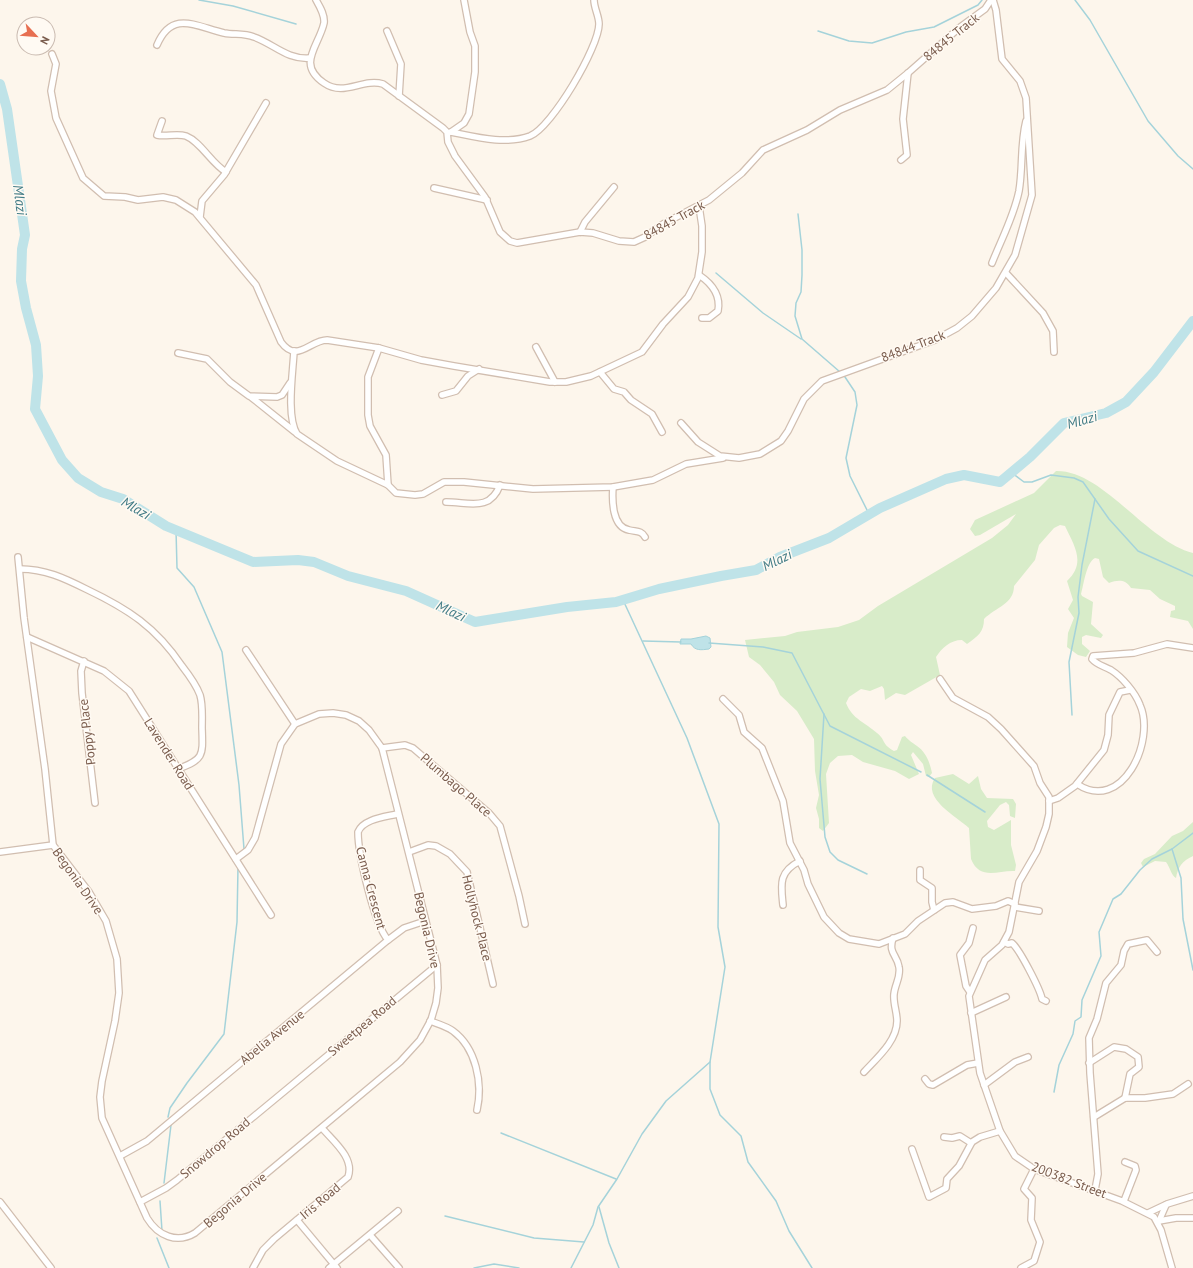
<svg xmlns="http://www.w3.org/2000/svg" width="1193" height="1268" font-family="'PT Sans',sans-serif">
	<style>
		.green { fill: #d8ecc9 }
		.water { fill: #bfe3e8; stroke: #a5d3da }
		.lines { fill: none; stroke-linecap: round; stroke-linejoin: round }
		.stream { stroke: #a5d3da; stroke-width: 1.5 }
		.river { stroke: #bfe3e8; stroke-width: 10 }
		.minor-casing { stroke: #d1beb0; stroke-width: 8 }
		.minor { stroke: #fff; stroke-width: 5.5 }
		.labels { text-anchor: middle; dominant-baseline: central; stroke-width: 3; stroke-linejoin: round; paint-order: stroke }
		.street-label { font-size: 13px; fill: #7a5c4d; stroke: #fffaf3 }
		.water-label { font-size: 14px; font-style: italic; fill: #437c86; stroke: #fffaf3 }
	</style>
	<rect width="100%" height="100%" fill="#fdf6ec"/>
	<g class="green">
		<path d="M1056,471C1103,470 1146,541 1193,553V629L1188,621L1170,617L1171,611L1175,610V606L1160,599L1150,590L1131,588C1125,579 1118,580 1109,583L1103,577L1099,559L1095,558C1086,563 1084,584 1081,594L1082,596L1093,602L1091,624L1103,635L1101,638L1086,635L1082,637V644L1090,651L1086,657L1078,655L1067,647L1068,633L1074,618L1068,609L1073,600L1067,581C1086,563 1075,547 1065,526L1060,525L1054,528L1039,545L1035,560L1014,586C1014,604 996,607 984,619C984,632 978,636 967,644L962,640C950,640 942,648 936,657L940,675L905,695L896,693L885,700L884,689L882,686L870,691L861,689L849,697L846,703C852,719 866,723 877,733C886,740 881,744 894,751L897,750L902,737L905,736C909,741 912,742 917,746C926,752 930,763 932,773L929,777L926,776L923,764L913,752L911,755L919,774L909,779L895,771L863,762L852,755L838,756L830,763L826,774L829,823L823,831L819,828V819L816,808L819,795L815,771L814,739L797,711L780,695L774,682L760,665L749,657L745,640L785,636L797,632L838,627L859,620L878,606L992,538L1008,525L1016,514L980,535L975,536L970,529L975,520L1034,493Z"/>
		<path d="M953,774L969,784L978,776L981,789L987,798L1013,799L1016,804L1015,818L1010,816L1009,805L1006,802L1000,805L987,821L988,827L994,830L1011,820V845L1016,865L1015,871C998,870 980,881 971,859L969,828C957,817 921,798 935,778Z"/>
		<path d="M1193,822V856C1182,861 1178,867 1176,878C1171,875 1170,867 1166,862L1155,861L1143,867L1141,863L1144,859L1155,854L1172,836L1183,831Z"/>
	</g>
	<path class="water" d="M706,636L710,638L711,647L709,649C701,650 695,651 691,644H680L681,639H691Z"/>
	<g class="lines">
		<g class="stream">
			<path d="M199,0L233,6L296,24"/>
			<path d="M1075,0L1090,20L1148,121L1178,156L1193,169"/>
			<path d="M818,31L849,41L872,43L906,32L934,27L978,5L982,0"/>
			<path d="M798,214L802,250V275L801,292L796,303L795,316L802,339L840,372"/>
			<path d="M716,273L763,313L801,339"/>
			<path d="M843,374L855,392L857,405L846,458L850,476L869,514"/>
			<path d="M1012,473L1024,482H1032L1051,475L1074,478L1083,482L1109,519L1138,551L1193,576"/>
			<path d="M176,530L177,568L194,587L222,652L239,785L244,849"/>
			<path d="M623,600L687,738L719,824L718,927L725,967L710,1062V1089L720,1115L741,1136L748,1162L776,1201L789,1231L812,1268"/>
			<path d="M643,641L681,642"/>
			<path d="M709,643L763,647L792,653L830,726L921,772"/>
			<path d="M824,714L820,779L825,837L830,852L838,860L867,874"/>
			<path d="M1072,715L1069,662L1079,613L1078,597L1082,565L1095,499"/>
			<path d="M927,775L985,812"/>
			<path d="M1172,849L1181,878L1183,919L1193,970"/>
			<path d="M1054,1092L1059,1065L1073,1034L1075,1021L1081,1017L1082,1000L1101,956L1099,932L1113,899L1121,894L1140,870L1152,859L1172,849L1193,833"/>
			<path d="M168,1117L170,1108L187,1083L224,1034L237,922L238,867"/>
			<path d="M501,1133L616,1179"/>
			<path d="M164,1183L171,1125"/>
			<path d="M160,1201L162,1231"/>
			<path d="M599,1207L609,1243L619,1268"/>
			<path d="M445,1216L534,1238L584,1242"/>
			<path d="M157,1238L169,1268"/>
			<path d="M474,1268L494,1264L519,1268"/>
			<path d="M571,1268L593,1225L598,1207L617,1179L642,1134L666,1101L710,1062"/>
		</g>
		<path class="river" d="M0,84L7,109L25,235L22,249L21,281L26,308L36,345L38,376L35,409L62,460L78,478L101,492L123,499L166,526L253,562L298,560L314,562L348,576L406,591L475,622L567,607L616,602L659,589L721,576L756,570L780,557L829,538L880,508L946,479L964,475L1000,482L1030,457L1064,423L1106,413L1126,402L1154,372L1193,321"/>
		<g class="minor-casing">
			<g id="minor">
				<path d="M316,0C320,7 325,15 324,23C319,46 296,64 324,83C344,97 362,78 383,84L443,128L447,132L448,142L455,156L485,197L500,232L510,241L517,243L580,232L593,233L619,241L634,242L645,237L663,224L709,200L742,173L763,150L807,130L840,110L887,90L908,73L959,28L985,9L991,0"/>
				<path d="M387,31L401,64L399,96"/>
				<path d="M157,45C172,10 195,26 224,33C234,35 244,33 254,37C274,44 287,60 310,58"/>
				<path d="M52,54L56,64L51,91L56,118L83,178L104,196L125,197L138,200L163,197L176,200L195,212L256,285L281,342C297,364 310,340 327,340L379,348L421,360L454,366L550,382H566L591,376L642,352L663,324L688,297L698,278L702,252V226L699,206"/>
				<path d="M162,121L157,135C166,137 177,133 186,136C201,142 211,163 226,172"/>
				<path d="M451,132C476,137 505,145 530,136C552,127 599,47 599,24C599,16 594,8 594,0"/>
				<path d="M451,132L464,123L469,114L475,72V46L470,32L464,0"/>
				<path d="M901,160L907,155L903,119L908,73"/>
				<path d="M434,188L487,200"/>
				<path d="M200,217L202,201L224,175L266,103"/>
				<path d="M580,232L585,222L614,187"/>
				<path d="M992,263C1001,240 1014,216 1019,191C1023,168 1020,145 1026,121"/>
				<path d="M1006,273L1043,313L1053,331L1054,352"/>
				<path d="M699,275C711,283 721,295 718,311L709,318H702"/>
				<path d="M536,347L555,382"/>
				<path d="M379,348L368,377V415L370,426L386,455L388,485L396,493L415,495L423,494L444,482H464L533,489L613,487L653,480L686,464L723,458"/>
				<path d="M294,351C293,372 286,416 297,434L337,461L388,485"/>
				<path d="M178,353L207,359L230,382L249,396L277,397L282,395L290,383"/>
				<path d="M600,372L614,389L624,392L631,400L652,414L662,432"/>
				<path d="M442,395L456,391L468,376L479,369"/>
				<path d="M251,397L295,432"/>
				<path d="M681,423L698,442L720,456L739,458L760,454L781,441L788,431L804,399L822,381L935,340L957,328L972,316L996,288L1015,255L1032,195L1026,98L1020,81L1002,59L996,10L993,0"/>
				<path d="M613,487C612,500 612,527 629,530C636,532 641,530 645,537"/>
				<path d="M446,502C469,502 490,512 500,485"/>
				<path d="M18,557L24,618L45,769L53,845L89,892L106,921L117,959L119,993L115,1021L102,1081L100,1097L102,1118L147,1218C158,1236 177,1244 195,1233L400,1062L420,1040L431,1020L436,1003L438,988L437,965L382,748L369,730L359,721L346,715L333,713L319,714L295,724L281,744L255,838L248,850L236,859"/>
				<path d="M20,569C45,569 64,578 86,589C128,609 156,627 182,666C189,675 196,684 200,695C203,705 202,717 202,728C203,756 204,759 178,769"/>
				<path d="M27,637L104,671L129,691L271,915"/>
				<path d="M246,650L295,724"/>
				<path d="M84,661L81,671L82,693L95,803"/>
				<path d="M940,679L953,698L988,717L1001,729L1034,766L1040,783L1049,797V814L1046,827L1037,851L1019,882L1009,932L1002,945L985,960L969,996L980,1073L1000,1131L1015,1156L1034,1169L1122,1201L1154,1217L1161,1230L1172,1268"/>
				<path d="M723,699L739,715L744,732L762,748L783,801L790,843L804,870L808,884L824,917L839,933L849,939L879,944L905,934L918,921L945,903L953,902L972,909L996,906L1008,901L1015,904"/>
				<path d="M382,748L405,745L413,748L489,813L500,826L519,896L525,924"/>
				<path d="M1077,784C1122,814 1156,741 1140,705C1135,692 1122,677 1111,670C1104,666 1097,665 1092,659L1093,656L1134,653L1167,644L1193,648"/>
				<path d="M1049,801L1058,798L1075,786L1104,750L1108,735L1109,715L1120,692L1130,690"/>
				<path d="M0,852L53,845"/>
				<path d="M409,852L428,845L436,846L450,854L467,872L493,984"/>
				<path d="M920,870V880L932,888V902L934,910"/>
				<path d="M783,905C781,885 778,872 800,861"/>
				<path d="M1015,907L1039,911"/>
				<path d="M388,940C374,924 358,854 358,832C363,819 385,817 397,814"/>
				<path d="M1004,942L1008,944L1012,943C1020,950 1040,989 1042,999L1046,1001"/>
				<path d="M970,992L966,986L960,955L969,943L973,928"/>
				<path d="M971,1013L1006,997"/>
				<path d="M430,1021C438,1024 446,1026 453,1031C476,1048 483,1083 477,1110"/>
				<path d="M1089,1063L1114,1047L1126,1049L1138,1057L1139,1067L1130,1074L1125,1098"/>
				<path d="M864,1072C877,1058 897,1041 897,1021C897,1012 893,1003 894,994C895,984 901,977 899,967C897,954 888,954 893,938"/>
				<path d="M925,1079L929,1084L933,1085L967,1065L978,1063"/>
				<path d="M984,1085L1015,1062L1028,1057"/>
				<path d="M1094,1117L1125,1098H1145L1173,1094L1188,1084"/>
				<path d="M944,1137L952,1138L960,1136L971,1143"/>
				<path d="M912,1149L929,1197L946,1188L947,1179L959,1166L972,1142L980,1137L1000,1131"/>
				<path d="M120,1156L147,1141L388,940L404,928L425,921"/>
				<path d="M1095,1190L1098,1174L1090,1073L1089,1038L1097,1019L1106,983L1121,965L1124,951L1128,944L1147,940L1157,952"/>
				<path d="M1124,1201L1136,1170L1135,1166L1125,1162"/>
				<path d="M0,1202L51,1268"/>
				<path d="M140,1202L166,1188L177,1180L437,965"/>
				<path d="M1148,1213L1167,1204L1193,1196"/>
				<path d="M297,1220L337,1268"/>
				<path d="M1159,1221L1176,1218H1193"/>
				<path d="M1158,1222L1159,1221L1166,1205"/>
				<path d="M370,1235L399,1268"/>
				<path d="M253,1268L263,1250L274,1239L348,1177C355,1158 333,1141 322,1128"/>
				<path d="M329,1268L398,1211"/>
				<path d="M1021,1268L1034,1261L1040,1242L1031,1220L1032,1198L1024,1189L1034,1169"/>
			</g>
		</g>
		<use href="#minor" class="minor"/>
	</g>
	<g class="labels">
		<g class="street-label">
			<text transform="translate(951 37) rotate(-39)">84845 Track</text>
			<text transform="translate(674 220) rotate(-29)">84845 Track</text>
			<text transform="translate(913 346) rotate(-21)">84844 Track</text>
			<text transform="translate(87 732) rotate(-97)">Poppy Place</text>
			<text transform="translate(169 754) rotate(58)">Lavender Road</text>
			<text transform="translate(456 785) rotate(41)">Plumbago Place</text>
			<text transform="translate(78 881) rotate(55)">Begonia Drive</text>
			<text transform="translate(371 888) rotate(75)">Canna Crescent</text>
			<text transform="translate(477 918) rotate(76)">Hollyhock Place</text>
			<text transform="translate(427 930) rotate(77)">Begonia Drive</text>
			<text transform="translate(362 1026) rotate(-40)">Sweetpea Road</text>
			<text transform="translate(272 1037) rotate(-39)">Abelia Avenue</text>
			<text transform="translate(215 1148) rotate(-40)">Snowdrop Road</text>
			<text transform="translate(1069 1180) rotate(21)">200382 Street</text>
			<text transform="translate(235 1200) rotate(-40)">Begonia Drive</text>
			<text transform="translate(320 1201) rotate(-40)">Iris Road</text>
		</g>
		<g class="water-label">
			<text transform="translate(20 200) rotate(82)">Mlazi</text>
			<text transform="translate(1082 420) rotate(-16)">Mlazi</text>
			<text transform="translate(136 508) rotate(30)">Mlazi</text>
			<text transform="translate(777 560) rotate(-26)">Mlazi</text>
			<text transform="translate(451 611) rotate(25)">Mlazi</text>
		</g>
	</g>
	<g transform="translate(36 36) rotate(116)"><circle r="19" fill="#fffaf3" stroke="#cabbb1"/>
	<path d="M0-3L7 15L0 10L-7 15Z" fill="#e76f51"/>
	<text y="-6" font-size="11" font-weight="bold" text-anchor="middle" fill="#7a5c4d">N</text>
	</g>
</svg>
